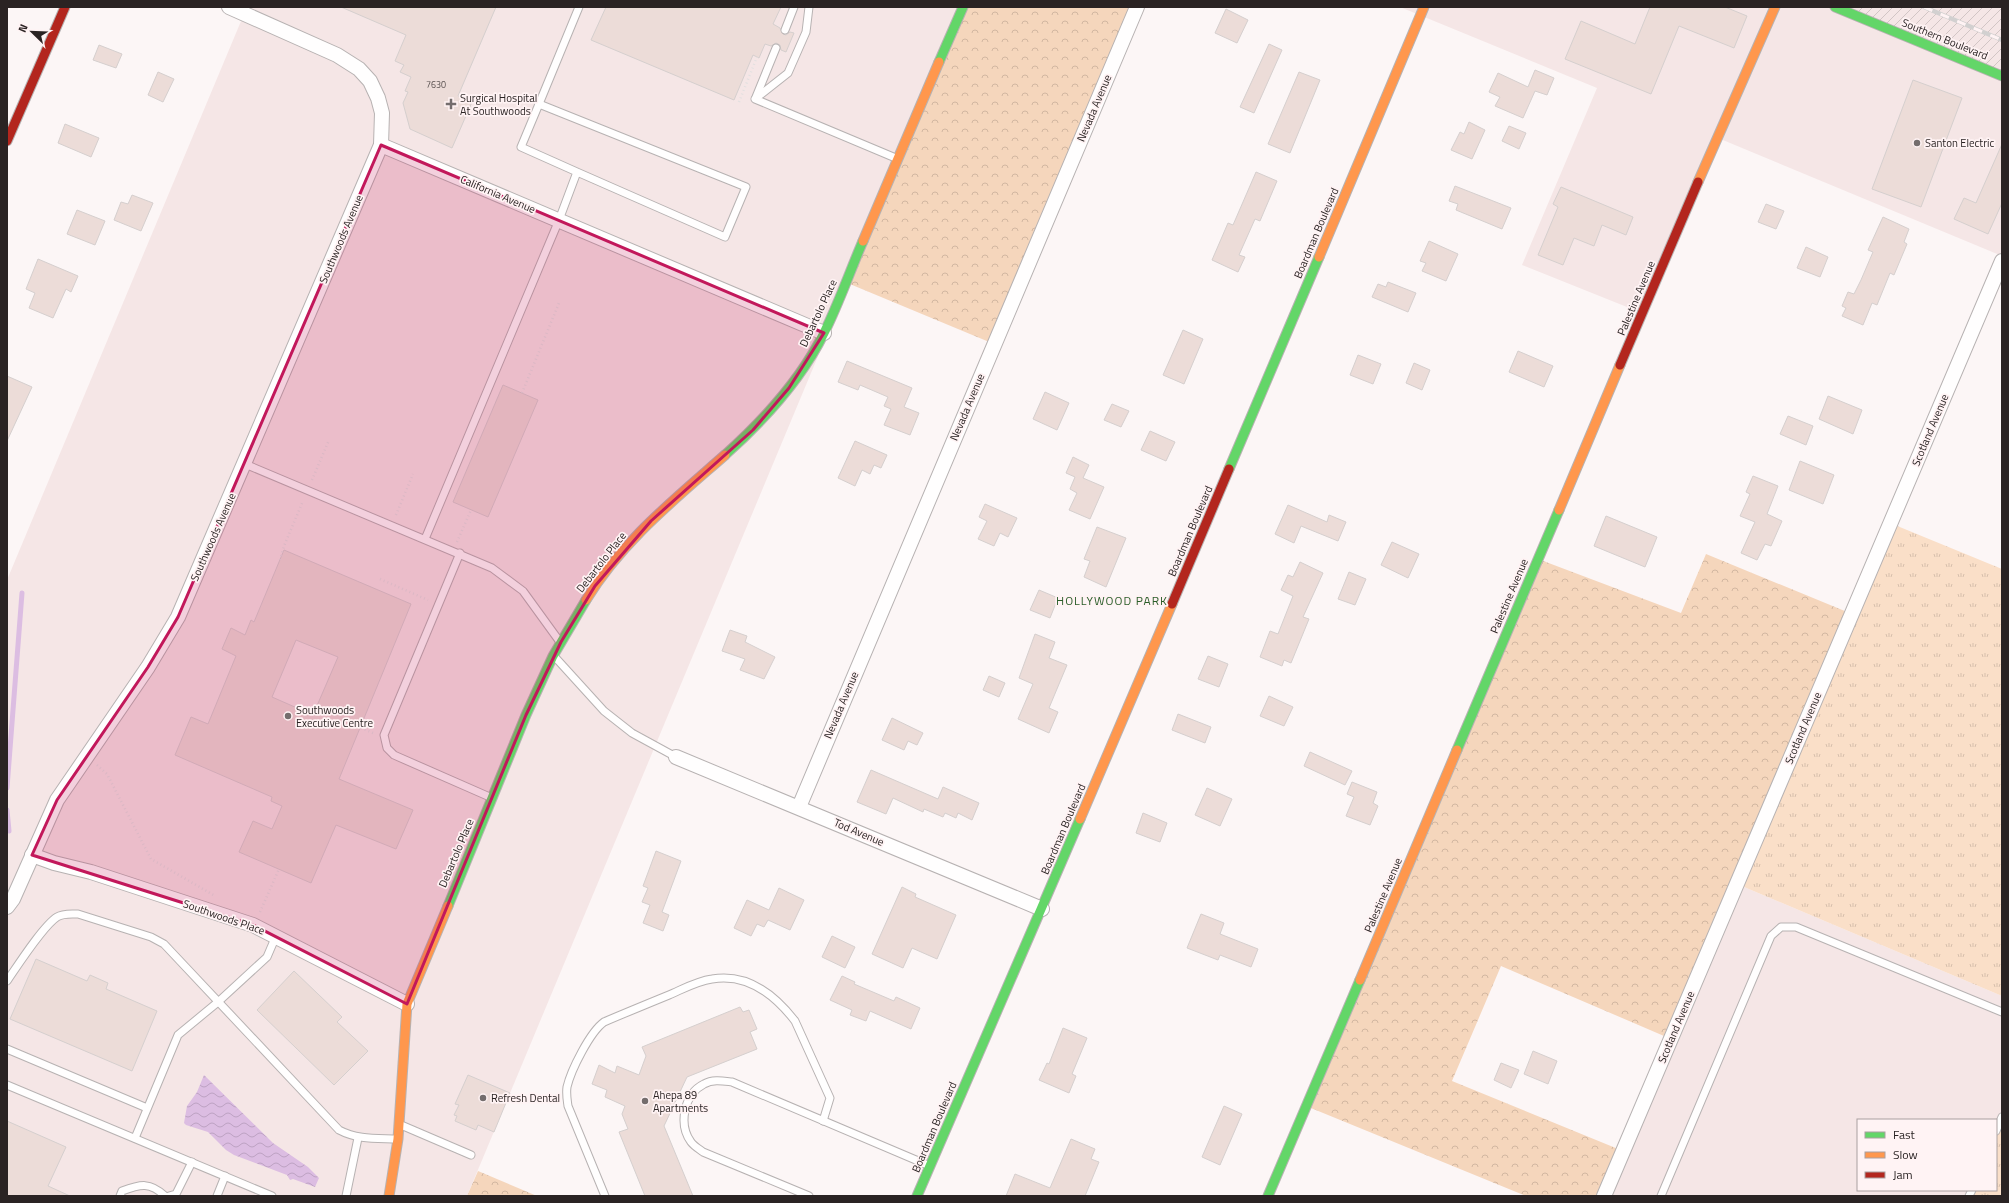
<svg xmlns="http://www.w3.org/2000/svg" width="2009" height="1203" font-family="'Titillium Web',sans-serif">
	<style>
		.built { fill: #f5e6e6 }
		.industrial { fill: url(#industrial-furrows) }
		.grass { fill: url(#grass-tufts) }
		.forest { fill: url(#forest-crowns) }
		.water { fill: url(#water-waves) }
		.lines { fill: none; stroke-linecap: round; stroke-linejoin: round }
		.stream { stroke: #dcbde2; stroke-width: 5 }
		.building { fill: #ecdcd8; stroke: #d5cfce; fill-rule: evenodd }
		.lane-casing { stroke: #b7b2b2; stroke-width: 9 }
		.street-casing { stroke: #b7b2b2; stroke-width: 16 }
		.fast-casing { stroke: #b7b2b2; stroke-width: 11 }
		.slow-casing { stroke: #b7b2b2; stroke-width: 11 }
		.jam-casing { stroke: #b7b2b2; stroke-width: 11 }
		.path { stroke: #e2e0e0; stroke-width: 2.5; stroke-dasharray: 1 3; stroke-linecap: butt }
		.lane { stroke: #fffefe; stroke-width: 7 }
		.street { stroke: #fffefe; stroke-width: 14 }
		.fast { stroke: #63d668; stroke-width: 9 }
		.slow { stroke: #ff974d; stroke-width: 9 }
		.jam { stroke: #b3261e; stroke-width: 9 }
		.rail-casing { stroke: #d2d0d0; stroke-width: 4.5 }
		.rail { stroke: #fff3f4; stroke-width: 3; stroke-dasharray: 9; stroke-linecap: butt }
		.marked { fill: #c2185b; fill-opacity: 0.2; stroke: #c2185b; stroke-width: 3; stroke-linejoin: round }
		.poi-dot { fill: #746d6d; stroke: #fff3f4; stroke-width: 1.5 }
		.labels { text-anchor: middle; dominant-baseline: central; stroke-width: 3.5; stroke-linejoin: round; paint-order: stroke }
		.number-label { font-size: 9px; fill: #5a5150 }
		.street-label { font-size: 11px; fill: #2a2323; stroke: #fff3f4 }
		.poi-label { font-size: 11px; fill: #2a2323; stroke: #fff3f4; text-anchor: start }
		.neighbourhood-label { font-size: 12px; letter-spacing: 1px; fill: #295d28; stroke: #fff3f4 }
	</style>
	<defs>
		<pattern id="industrial-furrows" width="10" height="10" patternUnits="userSpaceOnUse"><rect width="10" height="10" fill="#f5e6e6"/><path d="M-1 1l2-2M0 10L10 0M9 11l2-2" fill="none" stroke="#d2c5c5"/></pattern>
		<pattern id="grass-tufts" width="24" height="20" patternUnits="userSpaceOnUse"><rect width="24" height="20" fill="#fadfc8"/><path d="M3 7l-1-3M5 7V3M7 7l1-3M15 17l-1-3M17 17v-4M19 17l1-3" fill="none" stroke="#d6bfac"/></pattern>
		<pattern id="forest-crowns" width="20" height="18" patternUnits="userSpaceOnUse"><rect width="20" height="18" fill="#f5d6bc"/><path d="M2 6a3 3 0 1 1 6 0M12 15a3 3 0 1 1 6 0" fill="none" stroke="#d2b7a1"/></pattern>
		<pattern id="water-waves" width="16" height="10" patternUnits="userSpaceOnUse"><rect width="16" height="10" fill="#dcbde2"/><path d="M0 5q4-4 8 0t8 0" fill="none" stroke="#bda2c2"/></pattern>
	</defs>
	<rect width="100%" height="100%" fill="#fcf6f6"/>
	<g class="built">
		<path d="M229,7H964L467,1196H7V580L244,14Z"/>
		<path d="M1400,7H1835L2002,76V256L1718,138L1642,313L1522,265L1597,88Z"/>
		<path d="M1737,884L2002,996V1117L1996,1131V1120H1858V1190H1972L1969,1196H1604Z"/>
	</g>
	<path class="industrial" d="M1839,7H2002V76Z"/>
	<g class="grass">
		<path d="M1890,523L2002,569V996L1737,884Z"/>
		<path d="M2002,1117V1196H1969L1972,1190H1996V1131Z"/>
	</g>
	<g class="forest">
		<path d="M963,7H1137L994,344L845,282Z"/>
		<path d="M1706,554L1852,614L1671,1039L1501,966L1452,1081L1623,1151L1604,1196H1526L1306,1106L1538,559L1681,613Z"/>
		<path d="M478,1171L537,1196H467Z"/>
	</g>
	<path class="water" d="M204,1075L273,1143L308,1167L319,1178L315,1187L293,1179L290,1180L287,1175L234,1155L226,1150L208,1132L186,1125L184,1123L187,1106L197,1092Z"/>
	<g class="lines">
		<g class="stream">
			<path d="M7,788L22,593"/>
			<path d="M7,810L9,831"/>
		</g>
	</g>
	<g class="building">
		<path d="M341,7H496L458,96L472,102L452,148L410,129L403,103L408,92L405,91L411,77L400,72L404,65L395,61L406,35Z"/>
		<path d="M606,7H781L773,24L780,28L783,34L786,35L790,32L794,33L786,52L781,50L780,45L776,43L771,46L765,44L759,58L753,55L734,100L591,40Z"/>
		<path d="M1650,7H1725L1747,16L1734,48L1679,26L1651,94L1565,59L1581,21L1635,44Z"/>
		<path d="M1226,9L1248,20L1237,43L1215,33Z"/>
		<path d="M1269,44L1282,50L1254,113L1240,107Z"/>
		<path d="M99,45L122,54L116,68L93,60Z"/>
		<path d="M1535,70L1554,78L1547,95L1535,91L1523,118L1495,106L1500,97L1489,92L1498,73L1528,87Z"/>
		<path d="M158,72L174,79L163,102L148,95Z"/>
		<path d="M1299,72L1320,80L1290,153L1268,144Z"/>
		<path d="M1913,80L1962,98L1921,207L1872,189Z"/>
		<path d="M1469,122L1485,130L1472,159L1451,150L1460,132L1464,134Z"/>
		<path d="M65,124L99,138L91,157L58,143Z"/>
		<path d="M1509,126L1526,133L1519,149L1502,141Z"/>
		<path d="M2002,144V203L1988,234L1954,219L1964,198L1976,203Z"/>
		<path d="M1256,172L1277,181L1260,221L1255,219L1239,255L1245,257L1238,272L1212,260L1228,223L1233,225Z"/>
		<path d="M1455,186L1511,208L1502,229L1456,210L1458,204L1449,201Z"/>
		<path d="M1561,187L1633,217L1626,235L1602,225L1594,246L1574,238L1563,265L1538,255L1558,207L1553,204Z"/>
		<path d="M132,195L153,203L141,231L114,220L121,202L128,204Z"/>
		<path d="M1766,204L1784,211L1776,229L1758,222Z"/>
		<path d="M77,210L105,221L95,245L67,234Z"/>
		<path d="M1883,217L1909,229L1904,242L1907,244L1894,275L1890,273L1877,305L1872,303L1863,325L1842,316L1846,308L1842,306L1848,292L1854,294L1861,280L1873,252L1868,250Z"/>
		<path d="M1429,241L1458,254L1446,281L1422,271L1426,263L1420,261Z"/>
		<path d="M1806,247L1828,257L1820,277L1797,268Z"/>
		<path d="M38,259L78,276L71,292L66,289L53,318L29,308L35,293L26,289Z"/>
		<path d="M1388,282L1416,293L1408,312L1372,297L1378,284L1386,287Z"/>
		<path d="M1183,330L1203,339L1184,384L1163,375Z"/>
		<path d="M1518,351L1553,366L1544,387L1509,372Z"/>
		<path d="M1358,355L1381,364L1373,384L1350,375Z"/>
		<path d="M847,361L912,388L904,407L919,413L910,435L884,425L891,409L884,406L888,397L860,385L858,390L838,382Z"/>
		<path d="M1414,363L1430,370L1422,390L1406,383Z"/>
		<path d="M7,376L32,387L7,441Z"/>
		<path d="M503,385L538,400L488,517L453,502Z"/>
		<path d="M1045,392L1069,403L1057,430L1033,419Z"/>
		<path d="M1828,396L1862,410L1853,434L1819,419Z"/>
		<path d="M1112,404L1129,411L1121,427L1104,420Z"/>
		<path d="M1788,416L1813,426L1806,445L1780,434Z"/>
		<path d="M1150,431L1175,442L1166,461L1141,450Z"/>
		<path d="M855,441L887,455L881,468L874,465L870,474L862,470L855,486L838,478Z"/>
		<path d="M1073,457L1089,465L1083,478L1104,487L1090,519L1069,510L1077,493L1070,489L1075,477L1066,473Z"/>
		<path d="M1800,461L1834,475L1823,504L1789,490Z"/>
		<path d="M1753,476L1778,486L1767,514L1782,521L1771,546L1765,544L1757,560L1741,553L1755,522L1740,516L1750,494L1746,492Z"/>
		<path d="M985,504L1017,518L1008,537L1000,533L994,546L978,539L987,521L979,517Z"/>
		<path d="M1288,505L1327,522L1329,515L1346,522L1338,541L1301,526L1294,543L1275,534Z"/>
		<path d="M1606,516L1657,537L1645,567L1594,546Z"/>
		<path d="M1097,527L1126,538L1106,587L1084,577L1090,561L1084,559Z"/>
		<path d="M1392,542L1419,554L1408,578L1381,565Z"/>
		<path d="M284,550L411,604L339,779L413,810L396,849L336,825L311,883L239,852L253,821L272,829L282,806L271,801L272,797L175,755L191,717L208,724L236,656L222,649L231,628L245,635L251,620L254,622ZM296,640L338,657L313,715L272,697Z"/>
		<path d="M1300,562L1323,573L1303,617L1309,619L1291,663L1284,660L1282,666L1260,657L1270,631L1278,634L1293,596L1281,590L1288,575L1293,577Z"/>
		<path d="M1349,572L1366,579L1355,605L1338,599Z"/>
		<path d="M1039,590L1058,598L1050,618L1030,610Z"/>
		<path d="M730,630L747,636L745,642L775,657L764,679L740,670L745,659L722,651Z"/>
		<path d="M1035,634L1055,642L1049,658L1067,665L1049,708L1058,712L1049,733L1018,719L1033,684L1019,678Z"/>
		<path d="M1208,656L1228,664L1219,687L1198,679Z"/>
		<path d="M989,676L1005,683L999,697L983,690Z"/>
		<path d="M1269,696L1293,707L1284,726L1260,716Z"/>
		<path d="M1178,714L1211,727L1205,743L1172,730Z"/>
		<path d="M892,718L923,733L917,745L908,741L904,750L882,740Z"/>
		<path d="M1310,752L1352,771L1345,785L1304,766Z"/>
		<path d="M871,770L938,799L943,787L979,803L972,820L958,813L956,818L945,813L943,817L924,809L923,812L893,798L886,814L857,802Z"/>
		<path d="M1352,782L1377,792L1373,803L1378,806L1370,825L1346,816L1354,797L1347,794Z"/>
		<path d="M1207,788L1232,799L1220,826L1195,815Z"/>
		<path d="M1143,813L1167,823L1160,842L1136,833Z"/>
		<path d="M656,851L681,861L662,912L669,915L663,931L643,923L650,905L642,902L648,888L643,886Z"/>
		<path d="M902,887L916,894L915,897L956,915L937,959L912,948L903,968L872,954Z"/>
		<path d="M779,888L804,900L790,930L768,920L764,927L757,924L751,936L734,928L747,900L769,910Z"/>
		<path d="M1201,914L1224,923L1220,934L1258,949L1251,967L1220,955L1218,960L1187,948Z"/>
		<path d="M832,936L855,947L845,968L822,957Z"/>
		<path d="M36,959L87,981L90,975L108,983L106,989L157,1011L132,1071L10,1019Z"/>
		<path d="M294,971L342,1017L337,1022L368,1051L334,1085L257,1010Z"/>
		<path d="M842,976L855,982L854,984L894,1001L896,997L920,1008L911,1029L870,1011L866,1021L850,1015L852,1010L830,1000Z"/>
		<path d="M740,1007L743,1012L749,1010L757,1029L750,1032L757,1049L687,1077L664,1126L693,1196H645L619,1132L628,1129L622,1114L625,1106L605,1097L607,1090L592,1084L599,1065L615,1073L617,1066L639,1075L646,1056L642,1047Z"/>
		<path d="M1063,1028L1087,1038L1072,1074L1076,1076L1069,1093L1039,1080L1047,1063L1049,1064Z"/>
		<path d="M1533,1051L1557,1061L1548,1084L1524,1074Z"/>
		<path d="M1501,1063L1519,1070L1511,1088L1494,1080Z"/>
		<path d="M468,1075L510,1093L494,1132L478,1125L476,1130L455,1121L457,1116L454,1115L459,1105L455,1104Z"/>
		<path d="M1224,1106L1242,1114L1220,1165L1202,1157Z"/>
		<path d="M7,1121L66,1147L48,1186L70,1196H7Z"/>
		<path d="M1071,1139L1095,1149L1091,1159L1099,1162L1085,1196H1006L1015,1174L1050,1188Z"/>
	</g>
	<g class="lines">
		<g class="lane-casing">
			<g id="lane">
				<path d="M809,7L806,32L788,73L755,99L898,159"/>
				<path d="M785,30L794,7"/>
				<path d="M756,97L776,48"/>
				<path d="M539,104L579,7"/>
				<path d="M245,464L492,568L523,591L560,642"/>
				<path d="M425,539L559,220L577,172L725,237L746,187L539,104L521,147L577,172"/>
				<path d="M460,553L384,735L387,748L394,755L492,798"/>
				<path d="M554,656L604,711L632,733L676,757"/>
				<path d="M7,981C18,965 43,926 57,917C63,913 71,914 78,914L151,937L164,944L339,1130C358,1140 377,1138 398,1139"/>
				<path d="M7,1049L147,1108"/>
				<path d="M7,1085L272,1196"/>
				<path d="M401,1125L471,1155"/>
				<path d="M1996,1131L2002,1117"/>
				<path d="M135,1138L178,1035L218,1002L267,957L276,936"/>
				<path d="M120,1196L122,1191C141,1184 150,1182 165,1196"/>
				<path d="M169,1196L176,1194L192,1162"/>
				<path d="M217,1196L225,1176"/>
				<path d="M346,1196L358,1138"/>
				<path d="M605,1196L568,1106C567,1099 566,1094 567,1087C571,1070 590,1032 604,1022C625,1013 647,1004 669,995C683,989 697,981 712,979C747,973 775,995 795,1021L830,1098L823,1121"/>
				<path d="M809,1196L703,1152C699,1149 694,1146 691,1142C678,1124 684,1094 704,1084C713,1079 723,1081 732,1082L930,1166"/>
				<path d="M1661,1196L1771,936L1781,927H1796L2002,1012"/>
				<path d="M1969,1196L1972,1190"/>
			</g>
		</g>
		<g class="street-casing">
			<g id="street">
				<path d="M381,145L824,333"/>
				<path d="M676,757L1042,909"/>
				<path d="M799,807L1137,7"/>
				<path d="M32,855L54,863L91,872L253,925L407,1004"/>
				<path d="M7,907L13,899L57,800L148,667L178,617L381,145L382,113L378,98L370,81L359,69L337,55L229,7"/>
				<path d="M1604,1196L2002,261"/>
			</g>
		</g>
		<g class="fast-casing">
			<g id="fast">
				<path d="M1835,7L2002,76"/>
				<path d="M939,62L963,7"/>
				<path d="M725,455C764,420 801,380 824,333C839,303 850,271 863,241"/>
				<path d="M1229,469L1319,257"/>
				<path d="M1457,750L1559,510"/>
				<path d="M448,906L526,715L553,656L586,600"/>
				<path d="M917,1196L1080,819"/>
				<path d="M1268,1196L1360,980"/>
			</g>
		</g>
		<g class="slow-casing">
			<g id="slow">
				<path d="M1698,182L1775,7"/>
				<path d="M863,241L939,62"/>
				<path d="M1319,257L1424,7"/>
				<path d="M1559,510L1620,365"/>
				<path d="M586,600C621,542 675,499 725,455"/>
				<path d="M1080,819L1172,604"/>
				<path d="M1360,980L1457,750"/>
				<path d="M389,1196L398,1139L407,1004L448,906"/>
			</g>
		</g>
		<g class="jam-casing">
			<g id="jam">
				<path d="M7,141L65,7"/>
				<path d="M1620,365L1698,182"/>
				<path d="M1172,604L1229,469"/>
			</g>
		</g>
		<g class="path">
			<path d="M739,102L757,57"/>
			<path d="M522,393L559,303"/>
			<path d="M312,480L329,440"/>
			<path d="M396,515L413,474"/>
			<path d="M457,542L471,510"/>
			<path d="M280,560L284,546L303,501"/>
			<path d="M380,579L428,600"/>
			<path d="M361,728L373,733"/>
			<path d="M97,765L107,774L151,859L215,896"/>
			<path d="M260,912L279,869"/>
		</g>
		<use href="#lane" class="lane"/>
		<use href="#street" class="street"/>
		<use href="#fast" class="fast"/>
		<use href="#slow" class="slow"/>
		<use href="#jam" class="jam"/>
		<g class="rail-casing">
			<path id="rail" d="M1924,7L2002,40"/>
		</g>
		<use href="#rail" class="rail"/>
	</g>
	<path class="marked" d="M381,145L824,333L789,388L753,430L651,521L595,586L561,642L526,715L407,1004L253,925L32,855L57,800L148,667L178,617Z"/>
	<g class="poi-dot">
		<path d="M449 98h4v4h4v4h-4v4h-4v-4h-4v-4h4z"/>
		<circle cx="1917" cy="143" r="4"/>
		<circle cx="288" cy="716" r="4"/>
		<circle cx="483" cy="1098" r="4"/>
		<circle cx="645" cy="1101" r="4"/>
	</g>
	<g class="labels">
		<g class="number-label">
			<text x="436" y="84">7630</text>
		</g>
		<g class="street-label">
			<text transform="translate(1945 39) rotate(22)">Southern Boulevard</text>
			<text transform="translate(1094 108) rotate(-67)">Nevada Avenue</text>
			<text transform="translate(498 194) rotate(23)">California Avenue</text>
			<text transform="translate(1316 233) rotate(-67)">Boardman Boulevard</text>
			<text transform="translate(341 239) rotate(-67)">Southwoods Avenue</text>
			<text transform="translate(1636 298) rotate(-67)">Palestine Avenue</text>
			<text transform="translate(818 313) rotate(-65)">Debartolo Place</text>
			<text transform="translate(967 407) rotate(-67)">Nevada Avenue</text>
			<text transform="translate(1930 430) rotate(-67)">Scotland Avenue</text>
			<text transform="translate(1190 531) rotate(-67)">Boardman Boulevard</text>
			<text transform="translate(213 537) rotate(-66)">Southwoods Avenue</text>
			<text transform="translate(601 562) rotate(-52)">Debartolo Place</text>
			<text transform="translate(1509 596) rotate(-67)">Palestine Avenue</text>
			<text transform="translate(841 705) rotate(-67)">Nevada Avenue</text>
			<text transform="translate(1803 728) rotate(-67)">Scotland Avenue</text>
			<text transform="translate(1063 829) rotate(-67)">Boardman Boulevard</text>
			<text transform="translate(859 832) rotate(23)">Tod Avenue</text>
			<text transform="translate(456 853) rotate(-67)">Debartolo Place</text>
			<text transform="translate(1383 895) rotate(-67)">Palestine Avenue</text>
			<text transform="translate(224 917) rotate(19)">Southwoods Place</text>
			<text transform="translate(1676 1027) rotate(-67)">Scotland Avenue</text>
			<text transform="translate(934 1127) rotate(-67)">Boardman Boulevard</text>
		</g>
		<g class="poi-label">
			<text x="460" y="98">Surgical Hospital<tspan x="460" dy="13">At Southwoods</tspan></text>
			<text x="1925" y="143">Santon Electric</text>
			<text x="296" y="710">Southwoods<tspan x="296" dy="13">Executive Centre</tspan></text>
			<text x="653" y="1095">Ahepa 89<tspan x="653" dy="13">Apartments</tspan></text>
			<text x="491" y="1098">Refresh Dental</text>
		</g>
		<g class="neighbourhood-label">
			<text x="1112" y="600">HOLLYWOOD PARK</text>
		</g>
	</g>
	<rect width="2009" height="1203" fill="none" stroke="#2a2323" stroke-width="16"/>
	<rect x="1857" y="1119" width="140" height="72" fill="#fff3f4" stroke="#aaa0a0"/>
	<rect x="1865" y="1132" width="20" height="6" fill="#63d668" stroke="#aaa0a0"/>
	<text x="1893" y="1139" font-size="12" fill="#2a2323">Fast</text>
	<rect x="1865" y="1152" width="20" height="6" fill="#ff974d" stroke="#aaa0a0"/>
	<text x="1893" y="1159" font-size="12" fill="#2a2323">Slow</text>
	<rect x="1865" y="1172" width="20" height="6" fill="#b3261e" stroke="#aaa0a0"/>
	<text x="1893" y="1179" font-size="12" fill="#2a2323">Jam</text>
	<g transform="translate(32 32) rotate(293)" stroke="#fff3f4" stroke-width="3" paint-order="stroke">
	<path d="M0-3L7 15L0 10L-7 15Z" fill="#2a2323"/>
	<text y="-6" font-size="11" font-weight="bold" text-anchor="middle" fill="#2a2323">N</text>
	</g>
</svg>
